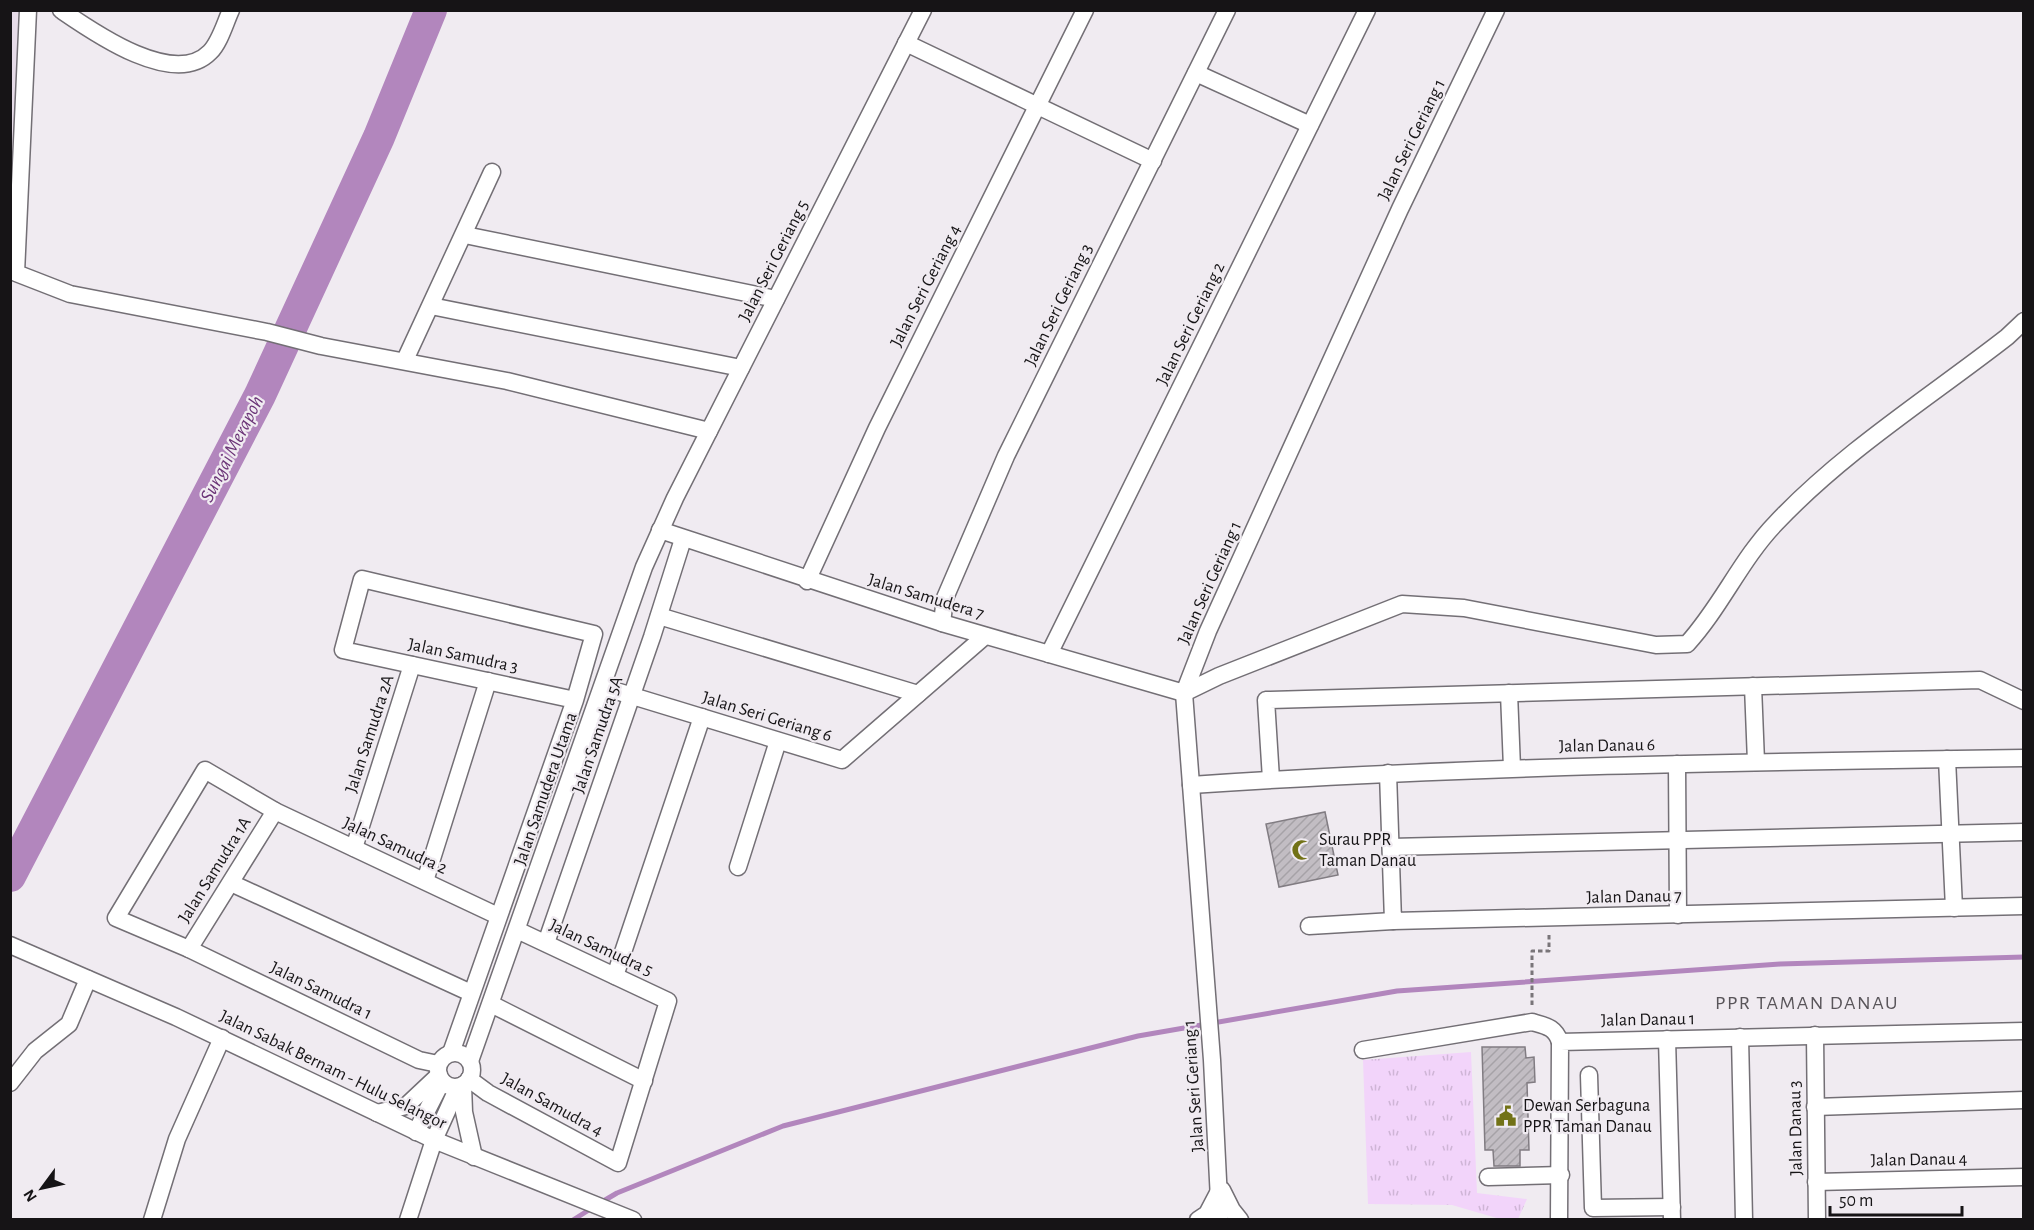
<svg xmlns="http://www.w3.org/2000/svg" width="2034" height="1230" font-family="'Alegreya Sans',sans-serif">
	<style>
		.built { fill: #e7dce9 }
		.park { fill: url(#park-tufts) }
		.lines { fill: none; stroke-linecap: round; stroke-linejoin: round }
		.stream { stroke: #b286bd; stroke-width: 5 }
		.river { stroke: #b286bd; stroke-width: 32 }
		.building { fill: url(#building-hatch); stroke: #817c82; stroke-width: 1.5 }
		.minor-casing { stroke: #736f75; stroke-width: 19 }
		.path { stroke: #797579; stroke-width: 3; stroke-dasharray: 4.5 3; stroke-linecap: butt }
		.minor { stroke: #fff; stroke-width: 16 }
		.labels { text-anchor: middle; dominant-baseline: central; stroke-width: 4.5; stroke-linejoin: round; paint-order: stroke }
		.street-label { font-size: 18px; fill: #161416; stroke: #f0ebf1 }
		.poi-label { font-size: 18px; fill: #161416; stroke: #f0ebf1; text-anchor: start }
		.water-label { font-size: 20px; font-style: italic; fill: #6b3477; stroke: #f0ebf1 }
		.neighbourhood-label { font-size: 20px; letter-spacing: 1.5px; fill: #59555a; stroke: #f0ebf1 }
	</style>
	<defs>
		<pattern id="park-tufts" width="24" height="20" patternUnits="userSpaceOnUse" patternTransform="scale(1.5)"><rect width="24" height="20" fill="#f2d4fa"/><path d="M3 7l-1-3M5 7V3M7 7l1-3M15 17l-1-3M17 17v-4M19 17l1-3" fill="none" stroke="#cfb5d6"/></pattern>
		<pattern id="building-hatch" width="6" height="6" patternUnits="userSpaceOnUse" patternTransform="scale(1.5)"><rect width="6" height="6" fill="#c2bdc3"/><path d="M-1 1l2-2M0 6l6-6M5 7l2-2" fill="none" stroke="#a6a2a7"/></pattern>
	</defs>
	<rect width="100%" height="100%" fill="#f0ebf1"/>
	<path class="built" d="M10,11H18L11,279H10Z"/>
	<path class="park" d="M1471,1052L1477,1193L1527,1199L1518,1219H1500L1452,1205L1368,1204L1363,1060Z"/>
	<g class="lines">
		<g class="stream">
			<path d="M600,1203L617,1193L783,1126L1138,1036L1397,991L1780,964L2024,957"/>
			<path d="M573,1220L592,1208"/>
		</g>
		<path class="river" d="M10,876L260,395L379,137L431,10"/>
	</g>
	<g class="building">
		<path d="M1325,812L1338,875L1279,887L1266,824Z"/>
		<path d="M1482,1047H1525L1526,1058L1534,1057L1535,1082L1527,1083L1529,1150H1520V1166H1494L1493,1150H1485Z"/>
	</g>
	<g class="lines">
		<g class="minor-casing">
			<g id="minor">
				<path d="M28,10L16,273L70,294L267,332L321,346L507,381L709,431"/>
				<path d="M61,10C93,32 174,89 210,52C220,42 225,23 231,10"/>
				<path d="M906,43L1153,161"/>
				<path d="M1196,73L1310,125"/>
				<path d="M465,235L776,299"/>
				<path d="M431,306L741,368"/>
				<path d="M405,360L492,172"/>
				<path d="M660,530L942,623L1184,693L1219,676L1402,604L1464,608L1656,645L1687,644C1721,607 1741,559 1776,523C1844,451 1930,397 2007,337L2024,321"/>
				<path d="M807,581L877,428L1085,10"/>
				<path d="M659,616L918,694"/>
				<path d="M942,623L945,598L1006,456L1227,10"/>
				<path d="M1049,654L1367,10"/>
				<path d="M1753,686L1756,762"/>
				<path d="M603,687L842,760L985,636"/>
				<path d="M1509,693L1512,768"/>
				<path d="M1947,759L1954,908"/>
				<path d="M1677,764L1678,915"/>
				<path d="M1388,773L1393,921L2024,906"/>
				<path d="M1271,779L1266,700L1980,680L2024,701"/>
				<path d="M1191,785C1468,766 1746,762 2024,758"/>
				<path d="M1391,847L2024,832"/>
				<path d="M354,848L412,665"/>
				<path d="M738,867L778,741"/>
				<path d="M425,881L488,681"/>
				<path d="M231,883L471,993"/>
				<path d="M1309,926L1393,921"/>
				<path d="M546,943L652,637L683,539"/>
				<path d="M10,945L176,1017L434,1140L633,1220"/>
				<path d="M189,949L275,811"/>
				<path d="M615,976L702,717"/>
				<path d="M491,1004L644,1081"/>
				<path d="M1815,1035L1817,1220"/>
				<path d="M1740,1037L1744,1220"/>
				<path d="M1667,1039L1672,1220"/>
				<path d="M1363,1050L1532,1022C1546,1026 1555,1027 1560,1042"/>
				<circle cx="455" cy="1070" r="17"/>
				<path d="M451,1053L575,700L594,634L362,579L343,650L575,700"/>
				<path d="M470,1061L644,567L675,498L923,10"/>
				<path d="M438,1064L419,1060L189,949L116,918L205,770L275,811L498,916"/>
				<path d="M1589,1075L1593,1208L1672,1207"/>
				<path d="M469,1079L488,1093L618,1163L668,1001L517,930"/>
				<path d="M10,1083L35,1051L69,1024L88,979"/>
				<path d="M463,1085L464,1112L474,1157"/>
				<path d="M1815,1107L2024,1100"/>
				<path d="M377,1113L406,1106L439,1075"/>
				<path d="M416,1132L442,1081"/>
				<path d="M1488,1177L1561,1175"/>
				<path d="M1816,1182L2024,1177"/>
				<path d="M1222,1190L1232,1210L1240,1220"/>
				<path d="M152,1220L177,1139L222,1038"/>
				<path d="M408,1220L434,1140L458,1087"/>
				<path d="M1198,1220L1207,1214L1218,1193"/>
				<path d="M1220,1220L1212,1060L1184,693L1208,631L1400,209L1496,10"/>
				<path d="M1559,1220L1560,1042L2024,1031"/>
			</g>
		</g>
		<path class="path" d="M1532,1005V951H1549V933"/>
		<use href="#minor" class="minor"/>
	</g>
	<defs>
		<g id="mosque-bare" transform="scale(1.62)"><path d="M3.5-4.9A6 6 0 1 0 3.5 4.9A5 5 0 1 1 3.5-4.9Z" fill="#727217" stroke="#f0ebf1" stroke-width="2.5" paint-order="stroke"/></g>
		<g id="civic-bare" transform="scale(1.62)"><path d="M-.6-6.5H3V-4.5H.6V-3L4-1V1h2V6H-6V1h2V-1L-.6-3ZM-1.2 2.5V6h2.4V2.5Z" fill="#727217" stroke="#f0ebf1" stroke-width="2.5" paint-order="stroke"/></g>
	</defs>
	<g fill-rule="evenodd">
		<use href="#mosque-bare" x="1302" y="850"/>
		<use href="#civic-bare" x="1506" y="1116"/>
	</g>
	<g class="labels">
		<g class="street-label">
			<text transform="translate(1412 140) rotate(-64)">Jalan Seri Geriang 1</text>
			<text transform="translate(774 261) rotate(-63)">Jalan Seri Geriang 5</text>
			<text transform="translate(926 286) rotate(-63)">Jalan Seri Geriang 4</text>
			<text transform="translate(1059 305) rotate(-64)">Jalan Seri Geriang 3</text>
			<text transform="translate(1191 324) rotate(-64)">Jalan Seri Geriang 2</text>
			<text transform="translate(1210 583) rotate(-66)">Jalan Seri Geriang 1</text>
			<text transform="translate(926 597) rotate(17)">Jalan Samudera 7</text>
			<text transform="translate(463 656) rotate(12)">Jalan Samudra 3</text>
			<text transform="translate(767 717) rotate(17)">Jalan Seri Geriang 6</text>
			<text transform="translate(370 734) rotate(-72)">Jalan Samudra 2A</text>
			<text transform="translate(598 735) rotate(-71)">Jalan Samudra 5A</text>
			<text transform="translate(1607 746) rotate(-1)">Jalan Danau 6</text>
			<text transform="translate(546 789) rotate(-71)">Jalan Samudera Utama</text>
			<text transform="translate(395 846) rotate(25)">Jalan Samudra 2</text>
			<text transform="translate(215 870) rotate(-58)">Jalan Samudra 1A</text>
			<text transform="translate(1634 897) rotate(-1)">Jalan Danau 7</text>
			<text transform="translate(601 948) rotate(25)">Jalan Samudra 5</text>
			<text transform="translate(321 991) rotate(26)">Jalan Samudra 1</text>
			<text transform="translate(1648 1020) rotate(-1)">Jalan Danau 1</text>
			<text transform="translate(333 1070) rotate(26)">Jalan Sabak Bernam - Hulu Selangor</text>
			<text transform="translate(1194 1086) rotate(-94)">Jalan Seri Geriang 1</text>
			<text transform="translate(552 1105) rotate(29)">Jalan Samudra 4</text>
			<text transform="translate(1796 1128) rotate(-91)">Jalan Danau 3</text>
			<text transform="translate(1919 1160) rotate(-1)">Jalan Danau 4</text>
		</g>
		<g class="poi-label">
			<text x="1319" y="840">Surau PPR<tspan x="1319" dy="21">Taman Danau</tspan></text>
			<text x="1523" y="1106">Dewan Serbaguna<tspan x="1523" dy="21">PPR Taman Danau</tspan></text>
		</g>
		<g class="water-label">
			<text transform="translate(232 449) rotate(-63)">Sungai Merapoh</text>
		</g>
		<g class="neighbourhood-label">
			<text x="1807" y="1003">PPR TAMAN DANAU</text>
		</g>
	</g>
	<rect width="2034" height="1230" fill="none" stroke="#161416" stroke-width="24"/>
	<g transform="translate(42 1188) rotate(237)" stroke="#f0ebf1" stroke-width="4.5" paint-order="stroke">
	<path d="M0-4.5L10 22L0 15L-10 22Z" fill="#161416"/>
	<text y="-9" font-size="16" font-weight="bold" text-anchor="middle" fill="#161416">N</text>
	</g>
	<path d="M1830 1206v9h132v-9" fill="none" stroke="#161416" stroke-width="3"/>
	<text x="1839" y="1206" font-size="18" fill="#161416" stroke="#f0ebf1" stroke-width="4.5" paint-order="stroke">50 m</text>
</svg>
